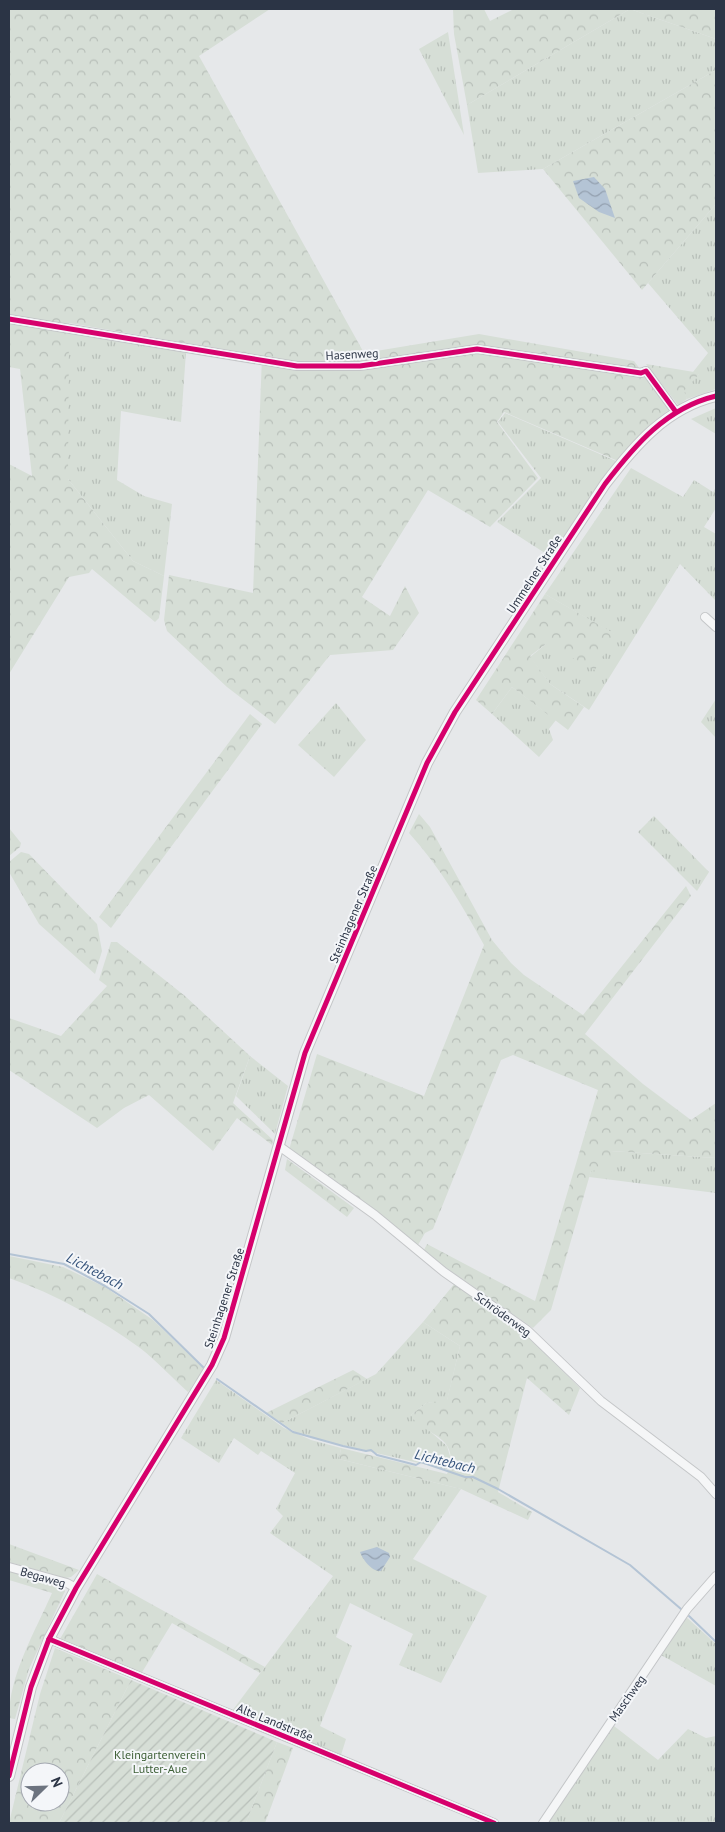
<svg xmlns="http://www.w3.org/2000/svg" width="725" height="1832" font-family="'PT Sans',sans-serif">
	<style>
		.grass { fill: url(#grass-tufts) }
		.forest { fill: url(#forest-crowns); fill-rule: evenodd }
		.garden { fill: url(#garden-furrows) }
		.water { fill: url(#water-waves) }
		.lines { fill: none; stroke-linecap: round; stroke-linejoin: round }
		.stream { stroke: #b4c4d5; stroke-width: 2 }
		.street-casing { stroke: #c4c6c8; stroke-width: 10 }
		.secondary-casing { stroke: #c4c6c8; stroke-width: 12 }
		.street { stroke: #f5f6f7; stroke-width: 8 }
		.secondary { stroke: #f8f8f8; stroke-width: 10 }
		.cycleway-casing { stroke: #f4f6f9; stroke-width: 8 }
		.cycleway { stroke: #d6006c; stroke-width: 5 }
		.labels { text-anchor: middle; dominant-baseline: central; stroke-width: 4; stroke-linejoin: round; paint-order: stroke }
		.street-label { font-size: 12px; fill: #2b3445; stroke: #f4f6f9 }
		.park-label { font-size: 12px; fill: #3f6138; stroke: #f4f6f9 }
		.water-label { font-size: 14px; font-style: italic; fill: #34527a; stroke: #f4f6f9 }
	</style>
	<defs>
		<pattern id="grass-tufts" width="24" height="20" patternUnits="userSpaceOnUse" patternTransform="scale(1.25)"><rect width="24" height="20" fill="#d6ded6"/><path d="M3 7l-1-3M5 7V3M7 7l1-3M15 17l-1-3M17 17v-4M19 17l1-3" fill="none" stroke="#b8bfb9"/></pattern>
		<pattern id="forest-crowns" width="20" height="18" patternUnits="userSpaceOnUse" patternTransform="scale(1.25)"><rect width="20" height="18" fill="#d6ded6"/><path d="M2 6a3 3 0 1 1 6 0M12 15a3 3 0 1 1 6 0" fill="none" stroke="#b8bfb9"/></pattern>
		<pattern id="garden-furrows" width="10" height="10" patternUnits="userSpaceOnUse" patternTransform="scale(1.25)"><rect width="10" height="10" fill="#d6ded6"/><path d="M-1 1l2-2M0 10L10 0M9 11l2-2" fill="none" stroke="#b8bfb9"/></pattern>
		<pattern id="water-waves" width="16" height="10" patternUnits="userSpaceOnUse" patternTransform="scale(1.25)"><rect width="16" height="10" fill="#b4c4d5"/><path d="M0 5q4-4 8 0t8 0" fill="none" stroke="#93a0af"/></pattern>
	</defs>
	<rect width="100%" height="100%" fill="#e6e8ea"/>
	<g class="grass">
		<path d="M630,9L716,39V70L543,169L478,173L467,105Z"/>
		<path d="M448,32L464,135L419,49Z"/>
		<path d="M716,204V389L687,399L683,391L699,374L693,372L708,353L648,283Z"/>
		<path d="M68,331L184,350L186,352L181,422L121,411L117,480L144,496L172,504L164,576L133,561L68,479Z"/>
		<path d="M716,408V434L691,419Z"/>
		<path d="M505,413L616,461L551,557L497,522L541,478L498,422Z"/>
		<path d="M631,468L683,497L694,480L713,492L716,487V508L704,527L716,534V601L680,564L589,710L550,684L530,657L546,644L614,634L545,594Z"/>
		<path d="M512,687L556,720L549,729L553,740L539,757L492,714Z"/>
		<path d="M716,699V738L701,722Z"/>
		<path d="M336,703L366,740L334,777L298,745Z"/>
		<path d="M654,816L709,872L697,891L638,832Z"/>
		<path d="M250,1056L288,1086L275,1134L236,1096Z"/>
		<path d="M611,1151L716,1158V1193L589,1177L591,1171Z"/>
		<path d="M423,1322L460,1346L447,1401L426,1403L411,1415L447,1446L450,1456L449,1470L316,1439L295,1432L282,1423L376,1374Z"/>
		<path d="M216,1380L284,1428L311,1440L341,1448L339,1459L461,1489L413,1559L487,1596L441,1683L399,1665L413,1634L350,1603L336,1637L352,1646L320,1726L346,1739L341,1755L232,1711L333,1576L270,1533L283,1516L276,1509L295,1473L261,1451L258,1455L234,1438L219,1463L181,1438Z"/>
		<path d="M685,1616L716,1644V1686L661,1655Z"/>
		<path d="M614,1726L658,1760L688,1729L706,1738L716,1736V1823H547Z"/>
	</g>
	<g class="forest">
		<path d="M9,9H270L199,56L364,353L479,334L634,361L670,409L653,422L618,461L504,412L497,422L538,478L490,527L428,490L362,597L390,616L405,586L419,613L393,650L330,655L275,724L227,687L167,631L164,620L169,575L253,593L262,356L69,323L68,479L133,561L164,576L159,618L155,622L92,569L89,573L69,577L9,674V464L32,476L20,369L9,367Z"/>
		<path d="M453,9H484L490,21L514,9H716V39L630,9L467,105L454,34Z"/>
		<path d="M716,70V204L642,290L543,169Z"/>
		<path d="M646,364L700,373L684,391L687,399L678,405Z"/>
		<path d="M545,594L615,634L595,670L546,644L530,656L550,684L584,707L568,730L512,687L492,714L476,700Z"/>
		<path d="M250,714L262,724L111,928L99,917Z"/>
		<path d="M419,814L430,827L492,940L511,963L524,975L583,1015L686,886L691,896L585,1034L643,1084L691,1120L716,1103V1158L611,1151L610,1169L591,1171L551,1310L533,1328L445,1267L424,1250L427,1244L535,1301L598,1090L513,1055L501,1060L433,1229L425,1233L418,1245L289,1150L317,1054L424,1096L484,945C462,905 440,867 409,833Z"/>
		<path d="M9,828L21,843L20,847L9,856Z"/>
		<path d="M21,852L29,854L97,924L102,951L95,974L39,924L9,872V862Z"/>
		<path d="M111,942H117L185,996L250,1056L233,1103L273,1140L272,1145L237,1118L213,1151L149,1095L124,1108L97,1128L9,1070V1018L61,1036L107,986L99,980Z"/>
		<path d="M287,1159L354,1208L347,1217L285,1170Z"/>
		<path d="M9,1256L63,1267L105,1287L153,1320L204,1369L188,1392C172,1378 157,1361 140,1348C100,1319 55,1294 9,1278Z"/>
		<path d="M455,1283L523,1332L580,1388L569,1415L527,1378L498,1492L532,1512L528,1520L461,1489L339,1459L341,1448L447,1474C464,1435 419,1434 411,1415L426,1403L447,1400L460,1346L423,1322Z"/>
		<path d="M353,1370L367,1379L282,1423L266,1413Z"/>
		<path d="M9,1544L79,1570L71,1577L66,1578L9,1562Z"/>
		<path d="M9,1570L63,1587L65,1591L29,1669L15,1719L9,1718C9,1675 35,1632 52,1593L9,1580Z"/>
		<path d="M97,1574L265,1667L260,1673L172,1623L141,1674L67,1644L60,1639Z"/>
		<path d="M55,1648L131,1680L59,1823H9L40,1694ZM30,1772H60V1802H30Z"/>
		<path d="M277,1742L293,1748L265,1823H246Z"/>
	</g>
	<path class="garden" d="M131,1680L277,1742L246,1823H59Z"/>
	<g class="water">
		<path d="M594,177L605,189L615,218L599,212L579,198L573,181Z"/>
		<path d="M377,1547L389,1553L390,1557L381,1571C372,1572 363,1560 360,1552Z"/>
	</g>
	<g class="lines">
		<g class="stream">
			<path d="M9,1254L64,1264L105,1286L149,1314L205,1369"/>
			<path d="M217,1379L293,1432L343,1446L366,1451L371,1450L377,1455L416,1465L421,1462L465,1477H473L498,1489L630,1565L681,1609"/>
			<path d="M689,1616L716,1642"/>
		</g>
		<g class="street-casing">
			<g id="street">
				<path d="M9,319L297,366H360L477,349L641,373L646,371L676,412"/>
				<path d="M705,617L716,627"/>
				<path d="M279,1146L375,1215L444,1272L527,1330L601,1401L701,1477L716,1494"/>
				<path d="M9,1567L67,1583L76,1588"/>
				<path d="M49,1639L494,1823"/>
				<path d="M543,1823L687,1609L716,1576"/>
			</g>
		</g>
		<g class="secondary-casing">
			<path id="secondary" d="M9,1776L31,1687L49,1639L76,1588L212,1365L224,1338L305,1053L427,763L455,712L605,484C635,445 666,408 716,396"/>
		</g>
		<use href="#street" class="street"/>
		<use href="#secondary" class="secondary"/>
		<g class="cycleway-casing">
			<g id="cycleway">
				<path d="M9,319L297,366H360L477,349L641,373L646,371L676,412"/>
				<path d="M49,1639L494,1823"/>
				<path d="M9,1776L31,1687L49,1639L76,1588L212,1365L224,1338L305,1053L427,763L455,712L605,484C635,445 666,408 716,396"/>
			</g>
		</g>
		<use href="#cycleway" class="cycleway"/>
	</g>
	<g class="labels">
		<g class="street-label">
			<text transform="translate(352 354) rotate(-3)">Hasenweg</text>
			<text transform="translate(534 574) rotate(-57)">Ummelner Straße</text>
			<text transform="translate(353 914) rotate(-67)">Steinhagener Straße</text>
			<text transform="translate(224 1298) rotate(-72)">Steinhagener Straße</text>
			<text transform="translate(503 1314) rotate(36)">Schröderweg</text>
			<text transform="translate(43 1577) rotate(16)">Begaweg</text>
			<text transform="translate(627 1698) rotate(-55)">Maschweg</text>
			<text transform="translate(275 1722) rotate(22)">Alte Landstraße</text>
		</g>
		<g class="park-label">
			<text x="160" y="1754">Kleingartenverein<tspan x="160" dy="14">Lutter-Aue</tspan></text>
		</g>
		<g class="water-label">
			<text transform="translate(95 1271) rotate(28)">Lichtebach</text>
			<text transform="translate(445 1461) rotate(14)">Lichtebach</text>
		</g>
	</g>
	<rect width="725" height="1832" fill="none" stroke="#2b3445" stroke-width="20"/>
	<g transform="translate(45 1787) rotate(67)"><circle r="24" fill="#f4f6f9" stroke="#a4a8b1"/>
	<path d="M0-4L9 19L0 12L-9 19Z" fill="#6c737f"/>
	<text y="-8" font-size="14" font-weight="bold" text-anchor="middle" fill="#2b3445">N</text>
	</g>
</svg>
